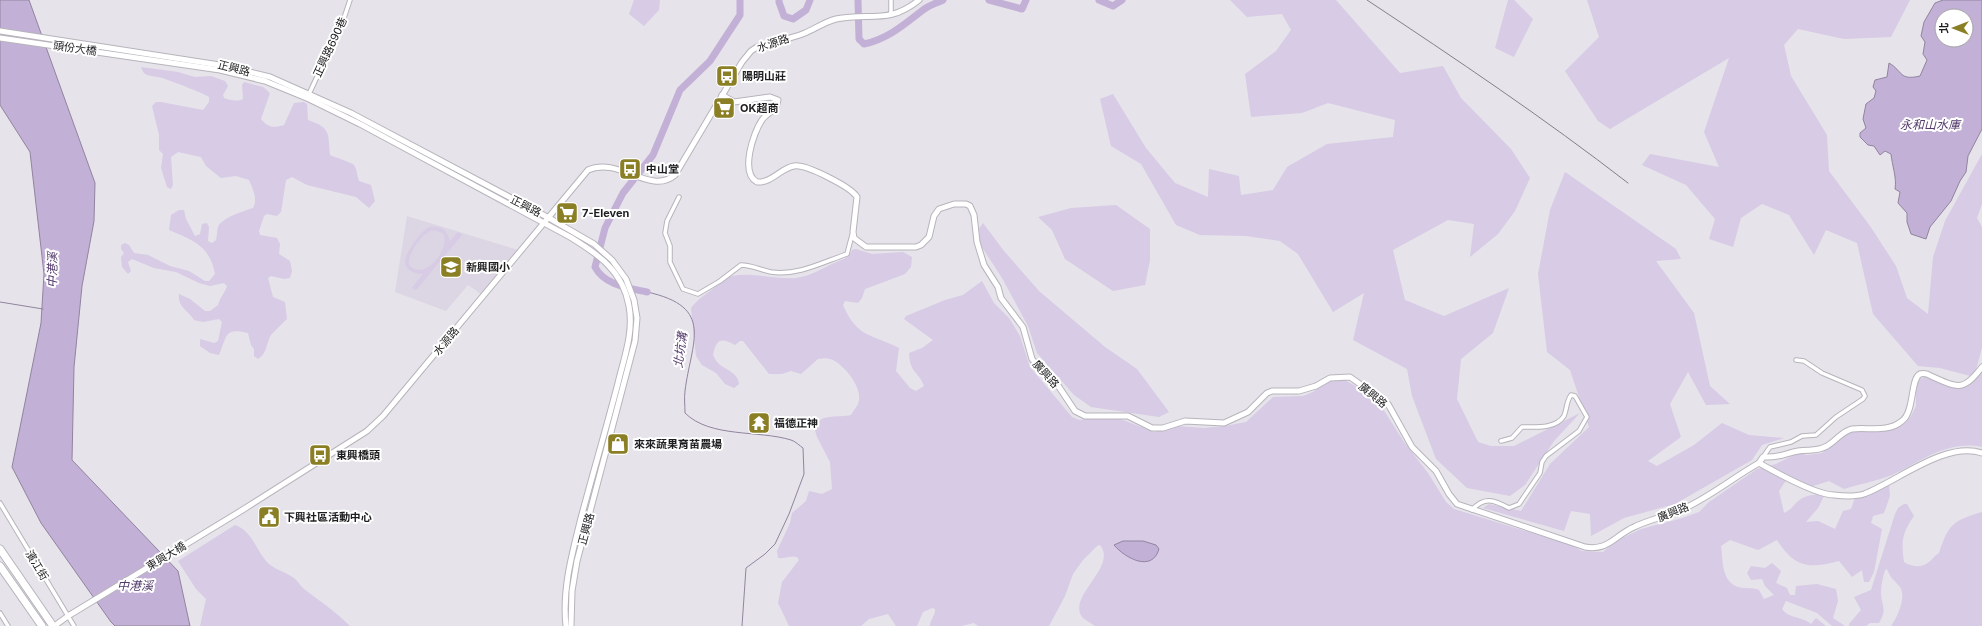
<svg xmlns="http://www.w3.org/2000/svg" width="1982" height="626" font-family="Inter,'Noto Sans TC',sans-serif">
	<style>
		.built { fill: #dcd5e3 }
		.green { fill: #d7cbe5; fill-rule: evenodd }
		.water { fill: #c2b0d6; stroke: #91849f; fill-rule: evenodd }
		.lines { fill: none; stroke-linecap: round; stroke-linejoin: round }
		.stream { stroke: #91849f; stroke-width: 1 }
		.river { stroke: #c2b0d6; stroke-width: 7 }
		.street-casing { stroke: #b7b4bb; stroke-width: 5.5 }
		.secondary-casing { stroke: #b7b4bb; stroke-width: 7 }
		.highway-casing { stroke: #b7b4bb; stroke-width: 9 }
		.street { stroke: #fff; stroke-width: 3.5 }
		.secondary { stroke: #fff; stroke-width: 5 }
		.highway { stroke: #fff; stroke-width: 7 }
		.rail { stroke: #838186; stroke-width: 1 }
		.labels { text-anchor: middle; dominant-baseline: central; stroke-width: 4; stroke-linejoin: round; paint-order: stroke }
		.street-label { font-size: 11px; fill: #1e1d1f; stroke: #fff }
		.poi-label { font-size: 11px; font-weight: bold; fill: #1e1d1f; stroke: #fff; text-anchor: start }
		.water-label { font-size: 12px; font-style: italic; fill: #533a6c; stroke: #fff }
	</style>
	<rect width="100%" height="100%" fill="#e6e3ea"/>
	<path class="built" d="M407,216L518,250L481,294L468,285L446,311L395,292Z"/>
	<g class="green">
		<path d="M634,0H660L659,10L644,26L629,14Z"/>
		<path d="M1230,0H1336L1400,73L1443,66L1461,98L1511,149L1530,178L1515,211L1498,234L1470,257L1474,224L1448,220L1393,250L1405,300L1444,316L1509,288L1493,333L1461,359L1457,399L1478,442L1491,446H1514L1580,413L1554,441L1525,485L1510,496L1467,488L1436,459L1412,396L1407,369L1353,340L1364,293L1333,312L1298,254L1280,241L1246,236L1200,235L1176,225L1141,164L1111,146L1100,99L1113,94L1146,148L1175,183L1208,197L1209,169L1239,176L1241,195L1273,190L1287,167L1327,144L1393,137L1395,120L1328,103L1302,113L1251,117L1245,74L1276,51L1291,30L1282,14L1247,17Z"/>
		<path d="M1508,0H1514L1533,19L1514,57L1495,48Z"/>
		<path d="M1587,0H1910L1891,37L1844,39L1798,29L1784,45L1791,76L1827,135L1829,171L1870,226L1896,266L1907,298L1928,314L1933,257L1945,221L1982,154V204L1977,218L1982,227V348L1974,377L1940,368L1918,366L1873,314L1857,243L1826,230L1814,255L1789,215L1762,204L1741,218L1733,247L1709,239L1715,219L1686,185L1642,165L1650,154L1719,167L1704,132L1729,58L1610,129L1598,121L1565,71L1599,37Z"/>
		<path d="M141,67L178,72L195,77L211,76L225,81L228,86L223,95L224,98C229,100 238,102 243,99L242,85L244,82L263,87L270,93L261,119C268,128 274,128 284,125L294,103L304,102L307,104L308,120C331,128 328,133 330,155C334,157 353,163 354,165C357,169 357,176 359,181L371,185L375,201L369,208L356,197L307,185L292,177L286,180L281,212L277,216L267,214L264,216L259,231L260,235L277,238L280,244L279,254L290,261L292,271L290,278L284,279L271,276L268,278L273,297L285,302L287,319C282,324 276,329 271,335C266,343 267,354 258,359L254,356V349L251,345L248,333C224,327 227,336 219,355L210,353L200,346V339L214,343L218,341L222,322L219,319L203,322L194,320C189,311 177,307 179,294L190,299L205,311H210L218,305C220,297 225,293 227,286L224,283L210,286L199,283L176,272L154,268L132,259L128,262L131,271L128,274L122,267L121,257L124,253L121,249V245L125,243L129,245L134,253L148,255L170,266L189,271L205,281H209L215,274C210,246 193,240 169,230L171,215L179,210H184L186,219L195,236L200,234L202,224L207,223L209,227L208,241L212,243L216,240C217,236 217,231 218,227C221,218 244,211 253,208C258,200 253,189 249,180L236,176L221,178L206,166L201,157L178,152L171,157L173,185L171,189L167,187L161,168L163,154L159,150V135L152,106L156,102H161L203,110L209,102V97C206,94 169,80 162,78C157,76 148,77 144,73C143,72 142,69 141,67Z"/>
		<path d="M1565,172L1676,249L1681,259L1656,261L1694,313L1710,386L1730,404L1706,405L1688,372L1670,404L1681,437L1648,461L1657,466L1694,445L1722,423L1749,435L1784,438L1762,445L1752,460L1675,504L1624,518L1591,536L1590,514L1571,511L1564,531L1483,508L1489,504L1521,511L1550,464L1589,427L1570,370L1547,352L1538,274L1550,210Z"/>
		<path d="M1116,205L1150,229V260L1145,285L1113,291L1065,259L1052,230L1038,217L1071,208Z"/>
		<path d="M983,223L1004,251L1039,291L1105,347L1137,369L1169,412L1159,417L1091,407L1074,395L1037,353L1028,326L1002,278L980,244L979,229Z"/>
		<path d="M430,227C442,226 446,230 450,241L458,232L462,235L416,290L412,288L423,274C398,271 404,257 414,243C419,236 423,230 430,227ZM434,230L443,233C452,247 425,283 409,265C407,254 423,231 434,230Z"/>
		<path d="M856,249L872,254L903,252L912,257L911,267L905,274L865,289L862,298L858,303L845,301L843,305C857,338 872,334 899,348L896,371L910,388L916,391L924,386C918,370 910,374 909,353L922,348L933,340L904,319L906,316L945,300L963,295L982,281L994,303L1009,318L1020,336L1030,367L1072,417L1079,420L1100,417L1118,418L1154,432L1177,426L1204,428L1225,426L1246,422L1273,397L1303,396L1313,392L1333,377L1343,379L1376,398L1404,442L1428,473L1446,502L1454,509L1571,545L1582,551L1603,552L1616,541L1641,529L1679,519L1699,512L1709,502L1757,469L1776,464L1798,453L1807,455L1822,453L1844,436L1856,430L1888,429L1904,424L1911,416L1916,406V386L1920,379L1926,376L1946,385L1968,384L1982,371V447C1947,440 1922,461 1892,475C1877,481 1859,484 1844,489L1829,481L1810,487L1789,476L1779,491L1784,513C1791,510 1792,507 1797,502C1804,495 1815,494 1825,494L1818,508L1806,522L1818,521L1835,529L1843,511L1851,509L1856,495L1889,483L1890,496L1884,513L1873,516L1871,523L1882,529L1874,572L1869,582H1864L1862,570L1852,577L1839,561C1809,569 1795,568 1777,540L1758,550L1730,540L1721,546C1723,560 1721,581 1738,587C1745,589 1752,587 1759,590L1764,599L1774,595L1765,586L1762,579L1751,580L1747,573L1751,566L1765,568L1772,563L1781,571L1776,583L1787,588L1790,595H1795L1796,586L1817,584L1836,589L1838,601L1833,618L1845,626H1832L1817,613L1786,601L1782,609C1789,619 1802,616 1811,624L1816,618L1826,626H1095C1091,623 1085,620 1082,617C1067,596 1118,567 1100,545L1097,546L1083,560L1073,574L1065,596L1049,626H978L974,623L961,626H930C930,620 936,615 935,609L932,608L923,612L917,626H896L888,614L869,619L861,626H789L778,603L782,582L799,560L797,557C791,555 785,559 778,558L777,551L790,523L792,513L806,501L809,491L822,494L832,489L830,462L817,437L814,427C821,413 838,418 851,415C853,411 856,408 858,404C864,389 846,367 833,360C828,358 823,358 818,359L801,374L791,371L782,374H769L743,341H740L735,345C721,337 716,339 713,355C714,357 716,361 718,363C725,370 738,372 739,384L734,388L725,384L716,373L702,365L696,356L691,308C698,299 705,295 714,288C718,285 721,280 726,278C745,270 775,280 796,278C810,276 822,269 834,263C843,259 848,259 852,250Z"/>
		<path d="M1904,504H1907L1914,516C1902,533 1901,541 1904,562C1911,567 1922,568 1929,562C1933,559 1934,556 1939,553C1949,523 1953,521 1982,512V626H1891C1897,618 1907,597 1900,587C1893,578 1892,581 1887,569L1885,570C1883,577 1881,584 1881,592C1881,606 1888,608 1879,623H1870L1866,626H1849V624L1861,610L1854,597L1871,590L1895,514L1898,508Z"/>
		<path d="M235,525C253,531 256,552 269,564C276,570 286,572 294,578C298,581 300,586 304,589C320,601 336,612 350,626H200L206,599L196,589L178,561Z"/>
	</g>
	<g class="water">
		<path d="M0,0H29L95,183L94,221L82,286L74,367L72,460L178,571L190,626H115L111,622L41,523L12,467L41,323L44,274L30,152L0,105Z"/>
		<path d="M1943,0H1982V129L1968,156L1966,172L1960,181L1951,201L1930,227L1926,239L1911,234L1907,222V213L1898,203L1900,192L1895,189C1897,178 1892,165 1891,154L1885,151L1880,155L1874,146L1868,145L1860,137V133L1866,128L1863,119L1866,104L1874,98L1876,91L1873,87L1875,80L1887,77L1889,63C1903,71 1899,81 1920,76L1927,60L1923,54L1925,42L1921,36L1924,22L1935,3ZM1942,16H1966V40H1942Z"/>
		<path d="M1123,541H1143L1156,545L1159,549C1152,573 1125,558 1114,545Z"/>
	</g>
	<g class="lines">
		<g class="stream">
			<path d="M647,292C716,307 691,342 685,391C684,398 685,406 685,413C710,438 759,430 791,440C795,441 800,446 803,448L804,474L789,514L775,544L765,554L746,568L742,626"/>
			<path d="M0,302L43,309"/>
		</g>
		<g class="river">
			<path d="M779,0V2L784,16L793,19L806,10L810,0"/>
			<path d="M858,0L859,39L864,44C888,39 905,24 923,10C929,5 937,3 943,0"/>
			<path d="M989,0L1022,9L1026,0"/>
			<path d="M1099,0L1113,6L1122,0"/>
			<path d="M647,292C629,288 604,285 595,267L605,228L623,193L653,155L680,90L710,61L740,15V0"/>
		</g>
		<g class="street-casing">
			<g id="street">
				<path d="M891,15V0"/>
				<path d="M309,94L343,21L350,0"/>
				<path d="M679,197L667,221L665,233L670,246V262L683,289L698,294L720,281L741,265C752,265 760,270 771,272C798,276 823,262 847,254L852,235"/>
				<path d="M1763,457L1770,447L1791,442L1802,436L1816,435L1836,417L1863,399L1865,396L1862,390L1822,373L1804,361L1796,360"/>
				<path d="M0,503L74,626"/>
				<path d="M1472,510C1484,496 1494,500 1509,508L1519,504L1540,473L1542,462L1546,456L1579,431L1587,417L1575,396L1571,395C1566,402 1567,409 1564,416C1556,429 1535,427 1522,427L1512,438L1501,441"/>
				<path d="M0,613L8,626"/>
			</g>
		</g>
		<g class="secondary-casing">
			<g id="secondary">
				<path d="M0,31L226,66L270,77L351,113L549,218L594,244L612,260L626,279L634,300L637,318L635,341L577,561L572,591L571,626"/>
				<path d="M0,38L220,70L265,81L309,99L360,124L570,237C598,254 623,271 629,306C634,332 624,358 618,383C606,429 593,473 581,518C572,554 562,589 566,626"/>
				<path d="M722,95L734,102L770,97L778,100L776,108C771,112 765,115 762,120C753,133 740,173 757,182C772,183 781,168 794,166C806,164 851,187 857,197L853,232L854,238L866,247H916L921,245L929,237L934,216L939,209L954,204H966L970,206L974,215L977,242L984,265L998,287L1001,298L1023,327L1032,359L1040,369L1057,384L1075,411L1085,416H1128L1152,428H1163L1185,421L1224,423L1248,412L1267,393L1272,391H1299L1316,386L1330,378L1350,377L1388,404L1412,447L1436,471L1449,494L1457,504L1585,547C1609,551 1614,536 1634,527C1650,519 1669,516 1685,508C1711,496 1734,477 1759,463L1763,457C1779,458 1783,454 1798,451C1809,449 1817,452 1827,446C1836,441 1842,431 1852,429C1868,427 1888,433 1902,421C1915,411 1910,379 1920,374C1924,373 1928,374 1931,376C1958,388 1963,392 1982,367"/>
				<path d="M1759,463C1775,472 1817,495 1834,495C1843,496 1855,497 1864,494C1898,481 1945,441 1982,453"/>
				<path d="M57,624L68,616L244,509L367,431L383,416L588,170C619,156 650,196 675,175L742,62L751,51L757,47C773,42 790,39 805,33C816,28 825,22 836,19C870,12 888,25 919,0"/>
			</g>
		</g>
		<g class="highway-casing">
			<g id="highway">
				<path d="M0,549L53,626"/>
				<path d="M0,566L42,626"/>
			</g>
		</g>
		<use href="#street" class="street"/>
		<use href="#secondary" class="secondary"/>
		<use href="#highway" class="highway"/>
		<path class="rail" d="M1367,0C1456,59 1544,118 1628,183"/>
	</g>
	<defs>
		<g id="bus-square" transform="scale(1.15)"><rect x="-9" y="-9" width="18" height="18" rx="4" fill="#8b7f26" stroke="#fff"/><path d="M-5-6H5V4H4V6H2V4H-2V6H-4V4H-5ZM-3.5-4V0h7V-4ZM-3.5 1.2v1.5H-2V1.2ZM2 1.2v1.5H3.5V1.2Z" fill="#fff"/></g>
		<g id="supermarket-square" transform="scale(1.15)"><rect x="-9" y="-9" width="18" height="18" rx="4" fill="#8b7f26" stroke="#fff"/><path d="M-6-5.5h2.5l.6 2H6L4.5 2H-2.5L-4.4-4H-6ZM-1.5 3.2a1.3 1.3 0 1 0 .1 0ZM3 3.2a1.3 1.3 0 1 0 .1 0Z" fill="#fff"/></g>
		<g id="school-square" transform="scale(1.15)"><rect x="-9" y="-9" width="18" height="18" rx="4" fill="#8b7f26" stroke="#fff"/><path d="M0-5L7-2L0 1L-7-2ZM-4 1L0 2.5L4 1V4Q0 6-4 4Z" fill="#fff"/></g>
		<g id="temple-square" transform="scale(1.15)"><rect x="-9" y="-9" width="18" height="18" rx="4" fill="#8b7f26" stroke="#fff"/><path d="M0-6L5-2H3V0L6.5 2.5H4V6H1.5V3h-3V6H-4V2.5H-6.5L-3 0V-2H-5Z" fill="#fff"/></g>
		<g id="shop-square" transform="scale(1.15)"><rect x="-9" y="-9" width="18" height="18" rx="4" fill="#8b7f26" stroke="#fff"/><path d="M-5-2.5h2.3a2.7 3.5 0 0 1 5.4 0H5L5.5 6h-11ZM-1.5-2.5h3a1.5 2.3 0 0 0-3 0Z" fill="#fff"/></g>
		<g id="civic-square" transform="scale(1.15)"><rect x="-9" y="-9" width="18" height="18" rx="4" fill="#8b7f26" stroke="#fff"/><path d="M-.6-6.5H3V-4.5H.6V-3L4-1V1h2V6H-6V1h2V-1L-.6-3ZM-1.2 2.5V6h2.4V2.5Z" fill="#fff"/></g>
	</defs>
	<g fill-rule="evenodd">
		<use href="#bus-square" x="727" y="76"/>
		<use href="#supermarket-square" x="724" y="108"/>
		<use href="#bus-square" x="630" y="169"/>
		<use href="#supermarket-square" x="567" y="213"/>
		<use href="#school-square" x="451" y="267"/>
		<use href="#temple-square" x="759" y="423"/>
		<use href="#shop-square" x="618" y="444"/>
		<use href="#bus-square" x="320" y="455"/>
		<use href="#civic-square" x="269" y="517"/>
	</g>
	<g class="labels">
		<g class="street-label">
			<text transform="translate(773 43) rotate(-18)">水源路</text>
			<text transform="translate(330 47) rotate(-65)">正興路690巷</text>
			<text transform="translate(75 48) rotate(8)">頭份大橋</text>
			<text transform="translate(234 68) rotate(14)">正興路</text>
			<text transform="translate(526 206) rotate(27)">正興路</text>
			<text transform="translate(446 341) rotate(-50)">水源路</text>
			<text transform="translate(1046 374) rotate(48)">廣興路</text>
			<text transform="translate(1373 395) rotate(39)">廣興路</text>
			<text transform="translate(1673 512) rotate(-22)">廣興路</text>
			<text transform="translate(586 529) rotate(-75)">正興路</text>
			<text transform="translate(166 556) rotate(-31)">東興大橋</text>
			<text transform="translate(37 565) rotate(59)">濱江街</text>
		</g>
		<g class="poi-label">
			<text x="742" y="76">陽明山莊</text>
			<text x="740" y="108">OK超商</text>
			<text x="646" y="169">中山堂</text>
			<text x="582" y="213">7-Eleven</text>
			<text x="466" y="267">新興國小</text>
			<text x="774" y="423">福德正神</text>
			<text x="634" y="444">來來蔬果育苗農場</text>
			<text x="336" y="455">東興橋頭</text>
			<text x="284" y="517">下興社區活動中心</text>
		</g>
		<g class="water-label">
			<text x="1930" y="124">永和山水庫</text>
			<text transform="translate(52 270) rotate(-89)">中港溪</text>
			<text transform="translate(680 350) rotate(-82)">北坑溝</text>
			<text x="135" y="585">中港溪</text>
		</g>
	</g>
	<g transform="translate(1954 28) rotate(270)"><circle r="19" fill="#ffffff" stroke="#a5a5a5"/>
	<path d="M0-3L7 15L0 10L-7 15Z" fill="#8b7f26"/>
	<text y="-6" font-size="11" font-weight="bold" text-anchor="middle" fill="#1e1d1f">北</text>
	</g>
</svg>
